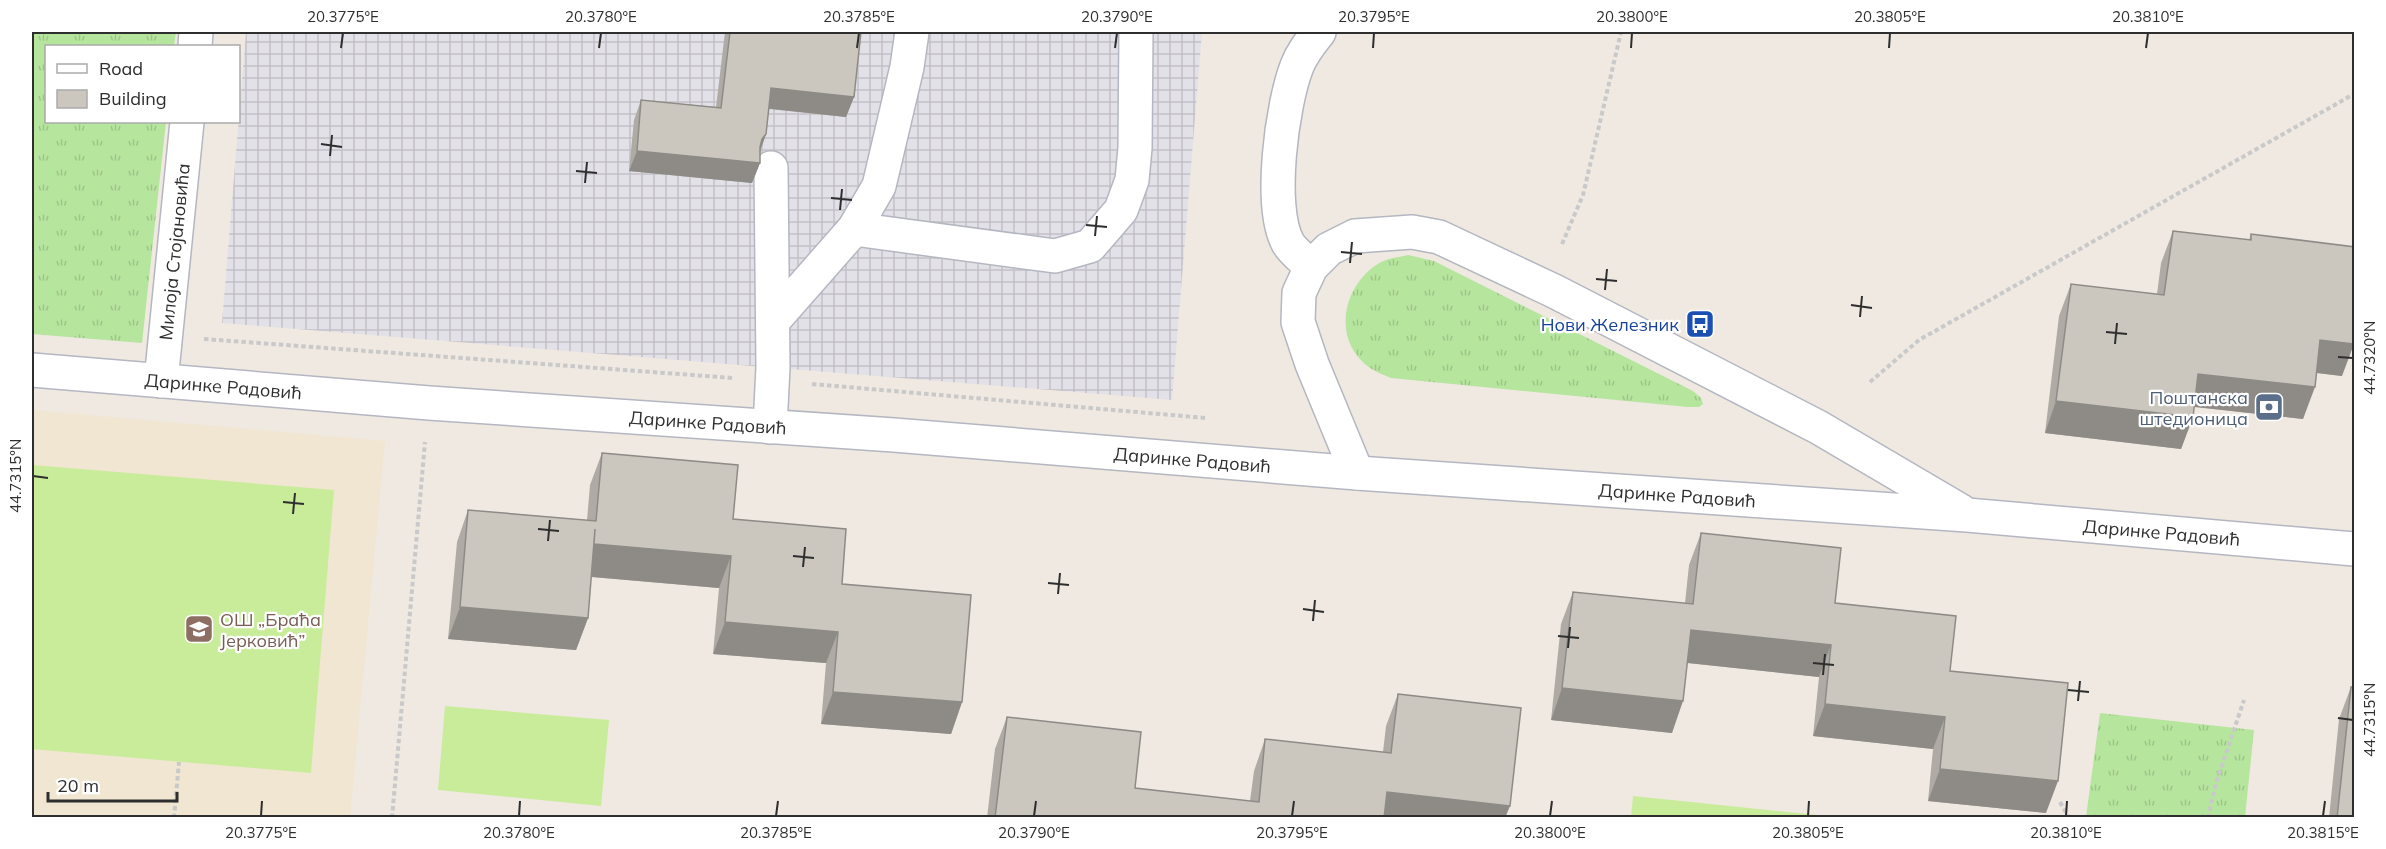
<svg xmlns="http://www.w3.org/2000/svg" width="2386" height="849" font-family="Mulish,sans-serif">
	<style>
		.industrial { fill: url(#industrial-grid) }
		.education { fill: #f0e6d1 }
		.grass { fill: url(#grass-tufts) }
		.pitch { fill: #c9ec9a }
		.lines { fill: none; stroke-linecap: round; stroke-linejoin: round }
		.minor-casing { stroke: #b4b7c1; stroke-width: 36 }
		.path { stroke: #c9c9c9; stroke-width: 4; stroke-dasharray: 4.5 3; stroke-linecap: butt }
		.minor { stroke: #fff; stroke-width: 33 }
		.wall { fill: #afaba4 }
		.shaded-wall { fill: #8e8b86 }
		.building { fill: #cbc7bf; stroke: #8e8b86; stroke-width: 1.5 }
		.ticks { fill: none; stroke: #2e2e2e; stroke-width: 2 }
		.labels { text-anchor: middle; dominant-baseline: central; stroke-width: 4.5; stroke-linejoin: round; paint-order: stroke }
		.street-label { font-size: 18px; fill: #2e2e2e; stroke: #fff }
		.transit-label { font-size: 18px; fill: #164399; stroke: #fff; text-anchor: end }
		.service-label { font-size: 18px; fill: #4e5e75; stroke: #fff; text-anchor: end }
		.education-label { font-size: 18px; fill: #785e54; stroke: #fff; text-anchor: start }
		.neatline { fill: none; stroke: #2e2e2e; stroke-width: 2 }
		.ticks-label { font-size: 15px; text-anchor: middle; fill: #2e2e2e }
	</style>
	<defs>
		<pattern id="industrial-grid" width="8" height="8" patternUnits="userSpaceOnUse" patternTransform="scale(1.5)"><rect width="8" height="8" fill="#e3e1e8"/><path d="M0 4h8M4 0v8" fill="none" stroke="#c3c1c7"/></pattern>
		<pattern id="grass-tufts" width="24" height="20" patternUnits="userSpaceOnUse" patternTransform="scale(1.5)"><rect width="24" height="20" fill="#b6e59e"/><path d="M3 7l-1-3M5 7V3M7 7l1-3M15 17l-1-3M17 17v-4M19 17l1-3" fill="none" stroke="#9dc588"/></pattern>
	</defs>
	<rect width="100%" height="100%" fill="#efe9e1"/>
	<path class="industrial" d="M246,32H1202L1172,400L222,323Z"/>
	<path class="education" d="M32,410L385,441L350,817H32Z"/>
	<g class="grass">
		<path d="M32,32H176L174,46H46V122H166L142,343L32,334Z"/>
		<path d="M1408,255L1434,261L1693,391L1701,398L1703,404L1699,407H1688L1391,378C1384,375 1376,372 1370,368C1330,340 1343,283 1381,262C1389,258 1400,257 1408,255Z"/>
		<path d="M2100,713L2254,730L2245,817H2086Z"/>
	</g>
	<g class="pitch">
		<path d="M32,465L334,490L311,773L32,749Z"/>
		<path d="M445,706L609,720L601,806L438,790Z"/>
		<path d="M1633,796L1837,817H1631Z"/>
	</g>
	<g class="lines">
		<g class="minor-casing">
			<g id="minor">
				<path d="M195,46L196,32"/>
				<path d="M854,229L1055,256L1090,246L1121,210L1132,180L1135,148L1136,32"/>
				<path d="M1311,267C1304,259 1293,252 1288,243C1268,207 1282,104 1297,66C1302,53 1310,43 1319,32"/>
				<path d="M773,321L854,229L879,186L907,67L912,32"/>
				<path id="s1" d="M32,370L429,403L894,435L1357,473L1967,515L2354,549"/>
				<path id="s2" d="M161,381L187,122"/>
				<path d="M770,427L773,367L771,168"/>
				<path d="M1357,473L1312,364L1298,322L1299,293L1311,267L1329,249L1355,236L1412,232L1439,237L1554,291L1818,427L1961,511"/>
			</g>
		</g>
		<g class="path">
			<path d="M1562,244L1583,195L1621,32"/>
			<path d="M204,339L733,378"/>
			<path d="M1870,382L1919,340L2354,94"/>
			<path d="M812,384L1206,418"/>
			<path d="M2060,802L2069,818"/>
			<path d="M174,818L179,762"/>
			<path d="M392,818L425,442"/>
			<path d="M2208,818L2216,783L2244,700"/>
		</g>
		<use href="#minor" class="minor"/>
	</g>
	<g class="wall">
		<path d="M725,32H861L854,97L846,117L769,109L766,134L760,152V163L752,183L629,171L634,120L641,100L716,107Z"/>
		<path d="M2173,231L2249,240L2251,234L2342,376L2317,373L2303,419L2194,407L2193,417L2181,449L2045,433L2059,316L2071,284L2157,294L2161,263Z"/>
		<path d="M602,453L733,519L842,584L962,702L951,734L821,724L826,663L713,654L719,588L591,577L588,618L576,650L448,639L457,542L468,510L587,520L590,485Z"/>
		<path d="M1701,533L1835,603L1950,671L2046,813L1928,801L1933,749L1813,736L1819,677L1687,663L1672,733L1551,720L1561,624L1573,592L1685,603L1689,565Z"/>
		<path d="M2351,687L2355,818H2329L2339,719Z"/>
		<path d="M1398,694L1505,818H987L995,749L1007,717L1135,788L1250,801L1254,771L1265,739L1383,752L1386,726Z"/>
	</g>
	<g class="shaded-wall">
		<path d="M771,88L854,97L846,117L763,108Z"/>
		<path d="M766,134L759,154L754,159L762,139Z"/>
		<path d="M637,151L760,163L752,183L629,171Z"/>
		<path d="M2320,340L2354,344L2342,376L2309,372Z"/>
		<path d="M2198,374L2315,387L2303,419L2187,406Z"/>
		<path d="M2056,401L2193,417L2181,449L2045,433Z"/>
		<path d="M594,544L731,556L719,588L582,576Z"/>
		<path d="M460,607L588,618L576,650L448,639Z"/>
		<path d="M725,622L838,632L826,663L713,654Z"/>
		<path d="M1691,630L1831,645L1819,677L1679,662Z"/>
		<path d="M1562,688L1683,701L1672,733L1551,720Z"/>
		<path d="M833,692L962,702L951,734L821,724Z"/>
		<path d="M1825,704L1945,717L1933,749L1813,736Z"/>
		<path d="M1940,769L2058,781L2046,813L1928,801Z"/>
		<path d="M1387,792L1510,806L1505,818H1378Z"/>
	</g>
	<g class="building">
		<path d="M730,32H861L854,97L771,88L766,134L762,139L760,147V163L637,151L641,100L721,108Z"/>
		<path d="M2173,231L2251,240V234L2355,247V336L2354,344L2320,340L2315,387L2198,374L2193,417L2056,401L2071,284L2164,295Z"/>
		<path d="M602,453L738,465L733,519L846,529L842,584L971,595L962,702L833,692L838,632L725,622L731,556L594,544L595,529L588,618L460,607L468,510L596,521Z"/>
		<path d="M1701,533L1841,548L1835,603L1956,616L1950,671L2068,683L2058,781L1940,769L1945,717L1825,704L1831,645L1691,630L1683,701L1562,688L1573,592L1693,604Z"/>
		<path d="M2351,687H2355V818H2337Z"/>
		<path d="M1398,694L1521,708L1510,806L1387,792L1384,818H995L1007,717L1141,732L1135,788L1259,802L1265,739L1391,753Z"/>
	</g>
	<path class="ticks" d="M341,48L343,33M599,48L601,33M857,48L859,33M1115,48L1117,33M1373,48L1374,33M1631,48L1632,33M1889,48L1890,33M2146,48L2148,33M321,144L342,147M330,156L332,135M576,171L597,173M585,183L587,162M831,198L852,200M840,210L842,189M1086,225L1107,227M1095,236L1097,216M1341,252L1362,254M1350,263L1352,242M1596,279L1617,281M1605,290L1607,269M1851,305L1872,308M1860,317L1862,296M2106,332L2127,334M2115,344L2117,323M2338,357L2353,358M33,476L48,478M283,502L304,504M293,514L295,493M538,529L559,531M548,541L550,520M793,556L814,558M803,567L805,547M1048,583L1069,585M1058,594L1060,573M1303,609L1324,612M1313,621L1315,600M1558,636L1579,638M1568,648L1570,627M1813,663L1834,665M1823,675L1825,654M2068,690L2089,692M2078,701L2080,681M2338,718L2353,720M261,816L262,801M519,816L520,801M776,816L778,801M1034,816L1036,801M1292,816L1294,801M1550,816L1552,801M1808,816L1809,801M2066,816L2067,801M2323,816L2325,801"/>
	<defs>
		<g id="bus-square" transform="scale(1.5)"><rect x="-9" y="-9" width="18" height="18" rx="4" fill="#1a4fb4" stroke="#fff"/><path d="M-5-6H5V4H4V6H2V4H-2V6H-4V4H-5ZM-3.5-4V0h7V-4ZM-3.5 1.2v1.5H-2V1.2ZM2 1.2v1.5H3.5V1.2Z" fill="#fff"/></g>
		<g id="bank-square" transform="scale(1.5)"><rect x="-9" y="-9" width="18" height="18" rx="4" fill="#5c6f8a" stroke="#fff"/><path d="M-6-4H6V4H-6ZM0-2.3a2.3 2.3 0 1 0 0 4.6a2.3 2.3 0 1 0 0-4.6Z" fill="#fff"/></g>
		<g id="school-square" transform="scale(1.5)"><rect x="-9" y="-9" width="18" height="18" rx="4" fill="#8d6e63" stroke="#fff"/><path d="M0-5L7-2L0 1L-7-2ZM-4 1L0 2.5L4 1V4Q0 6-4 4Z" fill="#fff"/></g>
	</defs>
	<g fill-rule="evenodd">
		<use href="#bus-square" x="1700" y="324"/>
		<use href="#bank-square" x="2269" y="407"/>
		<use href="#school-square" x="199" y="629"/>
	</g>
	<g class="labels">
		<g class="street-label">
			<text stroke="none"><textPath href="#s2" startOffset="130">Милоја Стојановића</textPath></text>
			<text stroke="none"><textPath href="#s1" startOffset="192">Даринке Радовић</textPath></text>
			<text stroke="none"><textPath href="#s1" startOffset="678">Даринке Радовић</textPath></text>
			<text stroke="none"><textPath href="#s1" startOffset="1164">Даринке Радовић</textPath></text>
			<text stroke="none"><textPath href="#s1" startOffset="1650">Даринке Радовић</textPath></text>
			<text stroke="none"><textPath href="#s1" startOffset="2136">Даринке Радовић</textPath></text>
		</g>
		<g class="transit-label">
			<text x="1679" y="324">Нови Железник</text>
		</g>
		<g class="service-label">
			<text x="2248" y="397">Поштанска<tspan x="2248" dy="21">штедионица</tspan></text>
		</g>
		<g class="education-label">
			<text x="220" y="619">ОШ „Браћа<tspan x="220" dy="21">Јерковић”</tspan></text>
		</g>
	</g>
	<rect width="2386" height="849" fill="none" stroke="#ffffff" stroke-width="66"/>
	<rect x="45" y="45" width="195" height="78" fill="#ffffff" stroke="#ababab" stroke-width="1.5"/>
	<rect x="57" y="64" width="30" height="9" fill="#ffffff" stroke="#ababab" stroke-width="1.5"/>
	<text x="99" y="75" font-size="18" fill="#2e2e2e">Road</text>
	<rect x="57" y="90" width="30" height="18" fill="#cbc7bf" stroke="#ababab" stroke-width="1.5"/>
	<text x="99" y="105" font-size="18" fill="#2e2e2e">Building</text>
	<path d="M48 792v9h129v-9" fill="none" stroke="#2e2e2e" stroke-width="3"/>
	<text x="57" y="792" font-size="18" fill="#2e2e2e" stroke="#ffffff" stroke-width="4.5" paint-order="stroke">20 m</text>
	<rect x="33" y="33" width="2320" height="783" class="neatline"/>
	<g class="ticks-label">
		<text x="343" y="22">20.3775°E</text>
		<text x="601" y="22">20.3780°E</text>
		<text x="859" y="22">20.3785°E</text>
		<text x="1117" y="22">20.3790°E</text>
		<text x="1374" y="22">20.3795°E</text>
		<text x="1632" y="22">20.3800°E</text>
		<text x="1890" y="22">20.3805°E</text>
		<text x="2148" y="22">20.3810°E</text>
		<text transform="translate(2370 358) rotate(-90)" y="5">44.7320°N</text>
		<text transform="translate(16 476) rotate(-90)" y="5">44.7315°N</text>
		<text transform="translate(2370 720) rotate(-90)" y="5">44.7315°N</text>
		<text x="261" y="838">20.3775°E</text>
		<text x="519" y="838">20.3780°E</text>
		<text x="776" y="838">20.3785°E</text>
		<text x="1034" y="838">20.3790°E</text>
		<text x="1292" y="838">20.3795°E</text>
		<text x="1550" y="838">20.3800°E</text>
		<text x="1808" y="838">20.3805°E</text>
		<text x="2066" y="838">20.3810°E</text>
		<text x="2323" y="838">20.3815°E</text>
	</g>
</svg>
